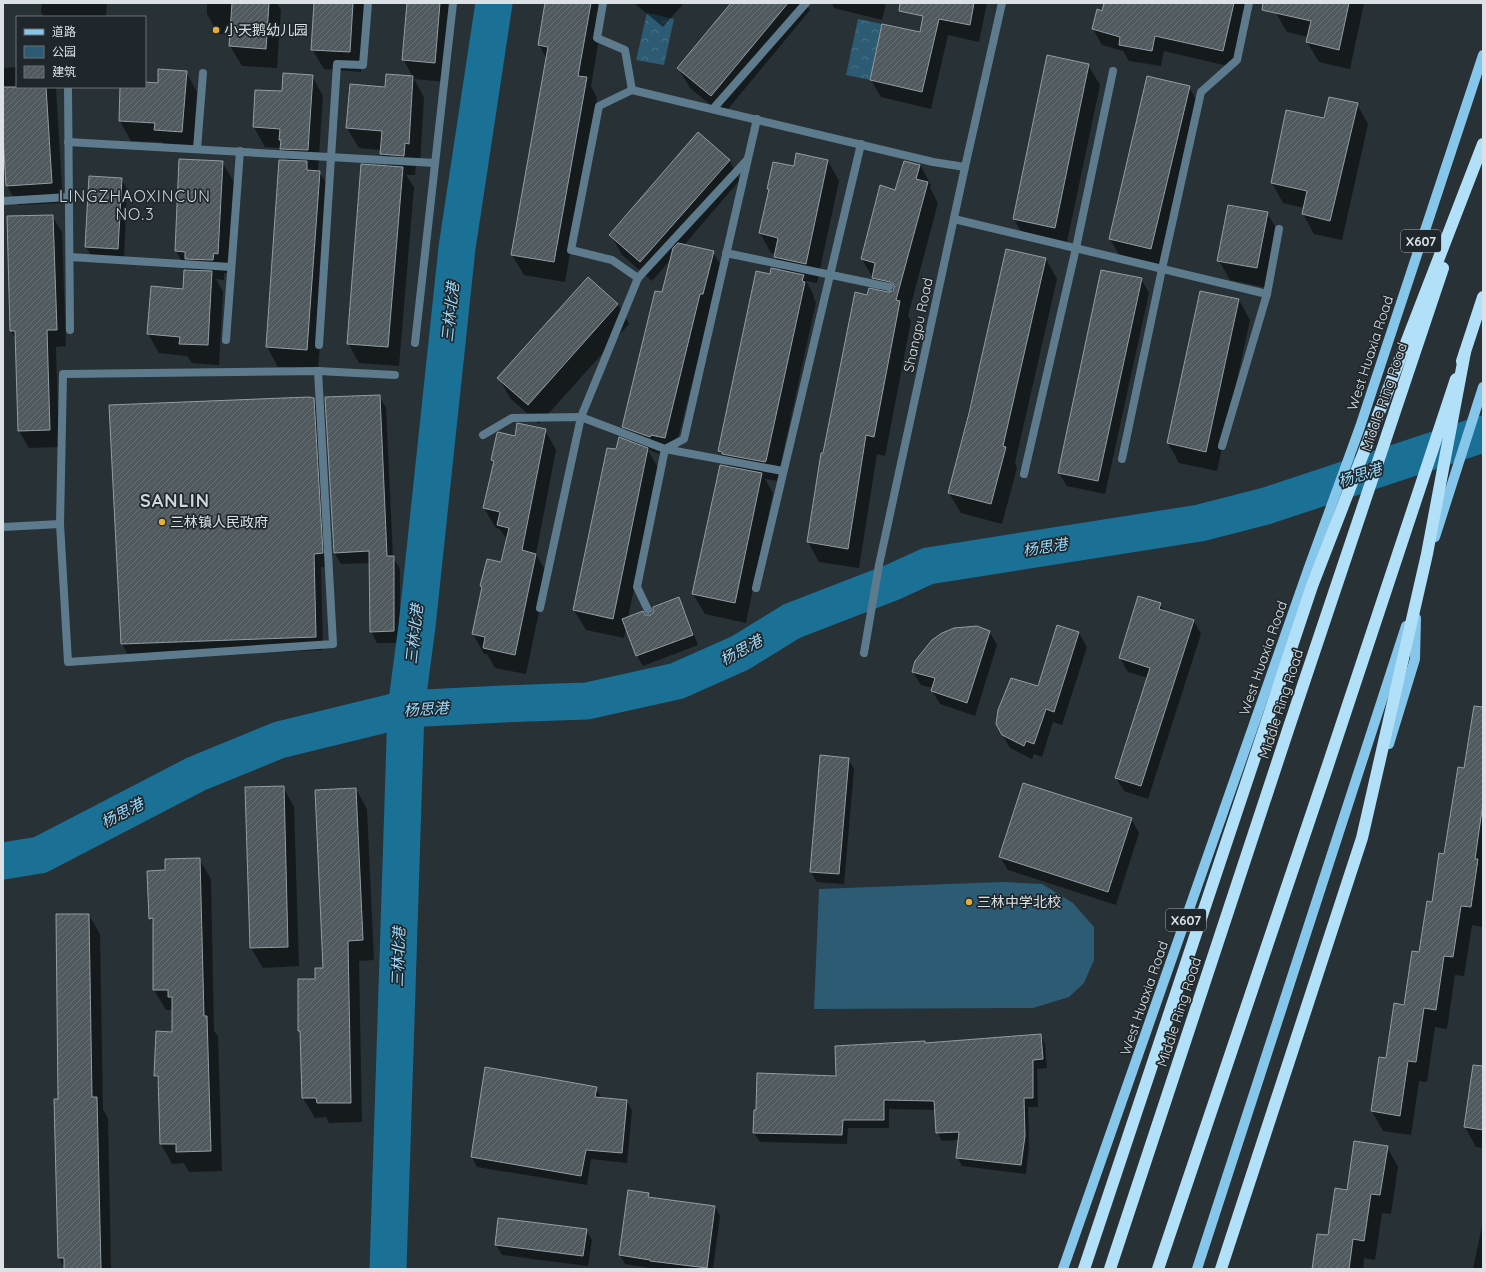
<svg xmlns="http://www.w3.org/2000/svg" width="1486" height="1272" font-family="Quicksand,'Noto Sans SC',sans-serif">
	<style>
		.green { fill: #2c5b73 }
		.forest { fill: url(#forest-crowns) }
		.shadow { fill: #0007 }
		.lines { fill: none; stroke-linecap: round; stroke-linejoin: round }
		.river { stroke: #1b7096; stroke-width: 37 }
		.building { fill: url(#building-hatch); stroke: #929da3 }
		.lane { stroke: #5d7b8c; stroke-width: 8 }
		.street { stroke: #5d7b8c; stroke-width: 8 }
		.primary { stroke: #86c6ea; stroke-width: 10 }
		.highway { stroke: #b3e0f9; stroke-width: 12 }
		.highway-bridge { stroke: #b3e0f9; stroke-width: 12 }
		.poi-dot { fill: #e4ae35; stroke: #1f272c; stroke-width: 1.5 }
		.labels { text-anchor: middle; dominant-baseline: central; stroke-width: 3.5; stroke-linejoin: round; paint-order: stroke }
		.shield { fill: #1f272c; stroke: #a3a9ad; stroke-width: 1 }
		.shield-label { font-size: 13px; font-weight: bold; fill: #dbe1e4 }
		.poi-label { font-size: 14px; fill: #dbe1e4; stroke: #1f272c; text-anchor: start }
		.street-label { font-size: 14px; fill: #dbe1e4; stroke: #1f272c }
		.water-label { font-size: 15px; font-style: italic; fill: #9dd9fa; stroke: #1f272c }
		.quarter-label { font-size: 16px; letter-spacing: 1px; fill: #ced9df; stroke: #1f272c }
		.district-label { font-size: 18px; font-weight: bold; letter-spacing: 1px; fill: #ced9df; stroke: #1f272c }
	</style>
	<defs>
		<pattern id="forest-crowns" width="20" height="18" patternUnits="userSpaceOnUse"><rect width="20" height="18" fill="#2c5b73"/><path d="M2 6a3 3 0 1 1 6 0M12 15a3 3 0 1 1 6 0" fill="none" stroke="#4a7287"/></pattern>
		<pattern id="building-hatch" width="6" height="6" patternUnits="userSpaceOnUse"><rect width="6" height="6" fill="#50595e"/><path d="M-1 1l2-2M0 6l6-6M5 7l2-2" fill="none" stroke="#697175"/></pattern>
	</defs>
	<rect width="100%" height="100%" fill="#283136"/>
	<path class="green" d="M1002,882L1042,884L1073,903L1094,927V960L1084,983L1069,997L1033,1008L814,1009L819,889Z"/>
	<g class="forest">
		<path d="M647,13L674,19L664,65L636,60Z"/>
		<path d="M858,19L882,24L870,80L846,75Z"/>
	</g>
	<g class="shadow">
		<path d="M42,3H107L106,17H44L41,12Z"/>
		<path d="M207,3H277L281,10L277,68L242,66L230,46L231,34H218L207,14Z"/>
		<path d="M315,3H365L361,72L324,69L312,49Z"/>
		<path d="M408,3H453L446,82L414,79L424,97L420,163H416L415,175H406L414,187L399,366L359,363L348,343L388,167L381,154V150L359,148L347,128L386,88L413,77L403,59Z"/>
		<path d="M546,3H605L591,86L597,98L565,282L524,275L512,255L547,59L539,45Z"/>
		<path d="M634,3H684L663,27Z"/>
		<path d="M733,3H805L810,10L723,115L690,88L678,68Z"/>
		<path d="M832,3H886L882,20L834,8Z"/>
		<path d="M927,3H987L979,42L948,35L931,109L881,97L871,80L920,34Z"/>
		<path d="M1105,3H1246L1232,67L1164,51L1161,66L1129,61L1123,51L1102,45L1093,29L1103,12Z"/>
		<path d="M1278,3H1364L1350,69L1319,62L1307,42L1308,37L1287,32L1276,13Z"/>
		<path d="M1088,65L1100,85L1066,247L1025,239L1014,219Z"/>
		<path d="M17,67V87H56L63,203L18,205L7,186L3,119V68Z"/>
		<path d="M186,72L197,92L193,152L167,150L162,142L131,141L120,121L121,87H145V83L158,84Z"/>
		<path d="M312,76L323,96L318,170L331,191L318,369L278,367L267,347L288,161L281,148L265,147L254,127L283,92Z"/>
		<path d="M1189,87L1200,107L1162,268L1121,258L1110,239Z"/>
		<path d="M1357,104L1368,124L1342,240L1314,234L1303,214L1304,208L1283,203L1272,183L1287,111L1325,119Z"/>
		<path d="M180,160L222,162L234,182L229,273H224V280L216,279L223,292L219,365L192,363L187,356L159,353L148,334L184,290L187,271L176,251Z"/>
		<path d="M729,160L740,180L684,245L713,252L723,269L710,310L674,455L660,451V454L647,449L659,469L628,618L650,616L679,599L684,609L698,645L643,666L637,656L626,628L624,638L586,630L574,610L617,451L633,444L623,427L663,294L671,259L652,281L622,255L611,235Z"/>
		<path d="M828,161L839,181L817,283L806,281L814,296V299L816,302L777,481L765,479L773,493L746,623L705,614L693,594L720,466L729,467L719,451L771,275L783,272L775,257V254L771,253L760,233L770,191L768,188L794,167Z"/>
		<path d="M920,165L931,185L930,188L938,203L908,316L911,321L885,456L877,454L859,568L819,562L808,542L824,455L868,296L881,292L862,259L896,191Z"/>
		<path d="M121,179L127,189L124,259L92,257L86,247Z"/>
		<path d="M1267,213L1279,233L1268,288L1230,280L1219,261Z"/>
		<path d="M52,216L62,232L66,346L56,347L59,447L29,448L19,431L17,341L11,331L8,217Z"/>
		<path d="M1007,250L1046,259L1057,279L1015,463L1017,468L1002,524L961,513L949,493Z"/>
		<path d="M588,278L618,304L629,324L539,424L510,398L499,378Z"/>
		<path d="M1141,279L1149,293L1105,494L1067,486L1059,473Z"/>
		<path d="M1239,300L1250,320L1217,471L1179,463L1168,443Z"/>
		<path d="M379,396L386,408L393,557L400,569V643H377L371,631L370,563L341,564L334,552Z"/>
		<path d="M313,399L321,412L330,567H321L323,650L130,658L122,644L110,406Z"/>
		<path d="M545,430L556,450L536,554L547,574L526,674L495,668L487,654H484L473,634L483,589L481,586L502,563L507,540L500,529L496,528L484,508L495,464L492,460L515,438Z"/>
		<path d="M1160,604L1165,612L1194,621L1201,634L1148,799L1124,791L1116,778L1148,678L1128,672L1120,658Z"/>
		<path d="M1058,627L1079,633L1087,647L1062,725L1053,722L1042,757L1034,754L1032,759L1010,748L1002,734L1039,687Z"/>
		<path d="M989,631L997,645L975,716L940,704L932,691L933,688L921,685L913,672Z"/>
		<path d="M1483,711V918L1482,927L1472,925L1464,976L1455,975L1447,1029L1435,1027L1427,1082L1419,1081L1411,1135L1383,1131L1372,1111L1387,1059L1405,1006L1420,953L1445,855L1465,769Z"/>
		<path d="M848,759L854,769L844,884L817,882L811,872Z"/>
		<path d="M283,787L294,807L299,966L263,968L251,948Z"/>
		<path d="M356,789L367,809L374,960L359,961L362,1122L329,1123L326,1117L315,1118L303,1098L302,1035L299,1031L316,980L324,969Z"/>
		<path d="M1131,819L1139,833L1116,905L1008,870L1000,857Z"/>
		<path d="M199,859L211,879L214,1031L218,1036L222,1171L189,1172L184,1163L172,1164L161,1144L159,1083L155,1076L173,1033V1010H166L154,990V925L150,918L166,871Z"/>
		<path d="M89,915L100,934L103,1110L108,1118L111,1269H65L59,1258V1100Z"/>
		<path d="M1040,1035L1045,1044L1047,1068L1037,1069L1038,1107H1028L1029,1146L1026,1174L962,1166L957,1157L959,1140L942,1141L937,1132L936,1110L889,1109V1128H848L847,1144L760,1142L754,1133L837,1077L925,1042V1044Z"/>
		<path d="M1483,1085V1148L1476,1147L1465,1127Z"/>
		<path d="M596,1088L602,1099L627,1101L632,1111L627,1163L591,1159L587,1185L477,1167L472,1157Z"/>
		<path d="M1387,1147L1398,1167L1391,1214L1382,1213L1375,1260L1364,1258L1363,1269H1313L1329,1236L1348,1191Z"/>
		<path d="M648,1194L651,1198L715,1207L720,1216L713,1269H656L625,1264L620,1255Z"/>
		<path d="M1483,1221V1269H1473Z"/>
		<path d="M586,1230L592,1240L588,1266L502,1255L496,1245Z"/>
	</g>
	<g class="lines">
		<g class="river">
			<path d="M3,861L40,855L196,774L279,740L406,709L503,704L587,701L677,681L740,653L792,621L893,582L928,566L1200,523L1266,506L1483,434"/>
			<path d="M388,1269L406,709L417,626L457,248L494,3"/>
		</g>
	</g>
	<g class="building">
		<path d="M232,3H269L266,49L229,46Z"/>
		<path d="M314,3H353L350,52L311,50Z"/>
		<path d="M407,3H440L435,63L402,60Z"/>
		<path d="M545,3H591L578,76L587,77L554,262L511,255L548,47L538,45Z"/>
		<path d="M731,3H788L711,96L677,68Z"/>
		<path d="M900,3H974L970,25L939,19L922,92L870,80L882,24L920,32L923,16L899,11Z"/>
		<path d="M1104,3H1234L1223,51L1155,36L1152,51L1119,45L1120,37L1092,29L1097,9L1102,11Z"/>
		<path d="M1263,3H1349L1339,50L1306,42L1311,21L1262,10Z"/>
		<path d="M1047,55L1089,64L1055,228L1013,219Z"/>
		<path d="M158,69L187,71L182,132L154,130L155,123L119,121L120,87H145V82L158,83Z"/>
		<path d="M283,73L313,75L308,150L280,149L281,140H279L280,129L253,127L255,90L282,91Z"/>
		<path d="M386,74L413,76L409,144L405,143L404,156L380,154L382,131L346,128L350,84L385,87Z"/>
		<path d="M1147,76L1190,86L1151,249L1109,239Z"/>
		<path d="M3,87H46L52,183L6,186L3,137Z"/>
		<path d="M1329,97L1358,103L1330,221L1302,214L1307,191L1271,183L1286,110L1324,118Z"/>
		<path d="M698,132L730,160L640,262L609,235Z"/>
		<path d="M796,153L828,160L806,264L774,257L778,238L759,233L769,189H767L773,162L794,166Z"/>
		<path d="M179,159L223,161L218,254L214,253L213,260L185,259V252L175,251Z"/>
		<path d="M279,160L307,161V170L320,171L307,350L266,347Z"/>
		<path d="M904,161L920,165L916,179L928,182L896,300L900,301L874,437L866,435L848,549L807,542L821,453H823L855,292L867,295L869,288L888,292L893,291L894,288V285L890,282L872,278L875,263L861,259L880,185L895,190Z"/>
		<path d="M361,164L403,167L388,347L347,344Z"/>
		<path d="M89,176L122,178L118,249L85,247Z"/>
		<path d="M1228,205L1268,212L1257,268L1217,261Z"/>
		<path d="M53,215L57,330H47L50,430L18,431L15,331H10L7,216Z"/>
		<path d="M678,243L714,251L703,294H700L665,438L651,435L650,437L622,427L655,291L662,292L673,248Z"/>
		<path d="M1006,249L1046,258L1003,446L1006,447L991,504L948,493L969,413Z"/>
		<path d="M771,268L804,275L802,281L805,282L766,461L765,462L722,454V452L718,451L756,271L770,274Z"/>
		<path d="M184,270L212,271L208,345L179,344L180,337L147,334L151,286L183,289Z"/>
		<path d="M1101,270L1142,278L1098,481L1058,473Z"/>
		<path d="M588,277L618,304L528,405L497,378Z"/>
		<path d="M1200,291L1239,299L1206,452L1167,443Z"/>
		<path d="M380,395L387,556H394V631L370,632L369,551L334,553L325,397Z"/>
		<path d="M309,397L314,398L323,553L314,554L316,637L121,644L109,405Z"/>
		<path d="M517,423L546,429L522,550L536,554L515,655L483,648L485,637L472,634L482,587L480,586L487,559L501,562L509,528L497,525L500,512L483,508L494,461L491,460L497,433L498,432L515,436Z"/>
		<path d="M619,437L648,448L613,619L573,610L607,448L616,449Z"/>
		<path d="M720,465L762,473L735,603L692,594Z"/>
		<path d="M1138,596L1161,603L1159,609L1194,620L1141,786L1115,778L1150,668L1119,658Z"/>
		<path d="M679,597L693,635L636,656L622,619L643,611L645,615H650L653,613V607Z"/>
		<path d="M1057,625L1079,632L1054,712L1046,709L1034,744L1026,741L1024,746L1002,735L996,724L998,710L1011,678L1038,686Z"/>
		<path d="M977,626L990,631L967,703L931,691L935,678L912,672L915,661L932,640L942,633L954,628Z"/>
		<path d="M1474,706L1483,707V803L1475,859H1478L1471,907L1461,906L1453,957L1444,956L1436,1010L1424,1008L1416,1062L1408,1061L1400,1116L1371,1111L1379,1057L1386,1058L1394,1003L1404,1005L1412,951L1419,952L1427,901L1432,902L1439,853L1444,854L1458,767L1464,768Z"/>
		<path d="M820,755L849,758L839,874L810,872Z"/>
		<path d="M1023,783L1132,818L1108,892L999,857Z"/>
		<path d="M284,786L288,947L250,948L245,787Z"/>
		<path d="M356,788L363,940L348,941L351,1103H317L316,1098H302L300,1031H298V979H315V968H323L315,790Z"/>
		<path d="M200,858L204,1016H207L211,1151L176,1152V1144H160L158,1076H154L156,1031L172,1032V997H168V990H153V918L149,919L147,871L165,870V859Z"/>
		<path d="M56,914H89L92,1097H97L101,1269H64V1258H58L54,1099H58Z"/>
		<path d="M1041,1034L1043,1059L1033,1060V1098H1024L1025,1136L1021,1165L956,1158L959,1132L936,1133L934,1101L884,1100V1120H843L842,1135L753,1133L754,1110H756L757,1073L836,1076L835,1046L925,1041V1043Z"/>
		<path d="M1473,1065L1483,1066V1130L1464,1127Z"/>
		<path d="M485,1067L597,1087L595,1097L627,1100L622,1153L586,1150L581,1176L471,1157Z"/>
		<path d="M1354,1141L1388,1146L1380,1195L1371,1194L1364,1241L1353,1239L1349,1269H1312L1317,1234L1328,1235L1335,1188L1347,1190Z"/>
		<path d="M628,1190L649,1193L648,1197L715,1206L707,1268L650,1261V1260L619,1255Z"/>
		<path d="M498,1218L587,1229L583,1256L495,1245Z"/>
	</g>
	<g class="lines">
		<g class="lane">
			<path d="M603,3L597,38L625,50L632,90L933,162L965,167"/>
			<path d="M713,109L806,3"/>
			<path d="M954,219L1267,294"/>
			<path d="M726,253L889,287"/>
			<path d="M638,278L747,160"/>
			<path d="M318,371L333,644L68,662L60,524L63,374Z"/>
			<path d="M318,371L395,375"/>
			<path d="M483,435L512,418L581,417L665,449L783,471"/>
			<path d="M1222,446L1267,294L1279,229"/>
			<path d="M1122,459L1162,269L1201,92L1237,60L1249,3"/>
			<path d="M1024,474L1076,248L1113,71"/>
			<path d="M3,527L60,524"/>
			<path d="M756,588L861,144"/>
			<path d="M540,608L581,417L638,278L612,260L571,250L599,106L632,90"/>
			<path d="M648,610L637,587L665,449L684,439L757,119"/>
		</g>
		<g class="street">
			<path d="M68,87L70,330"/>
			<path d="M68,142L435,163"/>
			<path d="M197,149L203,73"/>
			<path d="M3,201L69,197"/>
			<path d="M70,257L231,267"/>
			<path d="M226,340L240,151"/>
			<path d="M415,343L453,3"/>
			<path d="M319,345L337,64L363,65L368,3"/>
			<path d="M864,653L879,565L965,167L1002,3"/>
		</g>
		<g class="primary">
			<path d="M1435,537L1483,387"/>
			<path d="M1389,744L1415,659L1416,618"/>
			<path d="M1063,1269L1308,570L1360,427L1483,55"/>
			<path d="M1197,1269L1406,626"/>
		</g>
		<g class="highway">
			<path d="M1462,361L1483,297"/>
			<path d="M1084,1269L1312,586L1483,144"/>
			<path d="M1110,1269L1288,730L1443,268"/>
			<path d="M1158,1269L1327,768L1456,379"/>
		</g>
		<path class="highway-bridge" d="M1221,1269L1362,838L1427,554L1465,352"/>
	</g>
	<g class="poi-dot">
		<circle cx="216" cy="30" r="4"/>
		<circle cx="162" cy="522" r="4"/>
		<circle cx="969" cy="902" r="4"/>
	</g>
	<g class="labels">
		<g class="shield">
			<rect x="1401" y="230" width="40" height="22" rx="3"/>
			<rect x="1166" y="909" width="40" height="22" rx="3"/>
		</g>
		<g class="shield-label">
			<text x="1421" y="241">X607</text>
			<text x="1186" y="920">X607</text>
		</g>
		<g class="poi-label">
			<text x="224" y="30">小天鹅幼儿园</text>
			<text x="170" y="522">三林镇人民政府</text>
			<text x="977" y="902">三林中学北校</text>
		</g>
		<g class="street-label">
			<text transform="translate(918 325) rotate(-78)">Shangpu Road</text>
			<text transform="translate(1370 353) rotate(-72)">West Huaxia Road</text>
			<text transform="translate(1384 397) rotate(-71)">Middle Ring Road</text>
			<text transform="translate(1263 658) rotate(-71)">West Huaxia Road</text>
			<text transform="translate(1281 704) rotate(-72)">Middle Ring Road</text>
			<text transform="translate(1144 998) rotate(-71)">West Huaxia Road</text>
			<text transform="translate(1179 1012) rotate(-72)">Middle Ring Road</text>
		</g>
		<g class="water-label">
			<text transform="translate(450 312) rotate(-84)">三林北港</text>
			<text transform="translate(1360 475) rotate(-18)">杨思港</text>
			<text transform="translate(1045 547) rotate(-9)">杨思港</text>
			<text transform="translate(414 634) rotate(-84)">三林北港</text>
			<text transform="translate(741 650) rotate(-28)">杨思港</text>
			<text transform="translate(426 709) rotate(-4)">杨思港</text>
			<text transform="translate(122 813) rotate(-27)">杨思港</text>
			<text transform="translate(398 957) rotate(-88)">三林北港</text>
		</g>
		<g class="quarter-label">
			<text x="135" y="196">LINGZHAOXINCUN<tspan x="135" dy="18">NO.3</tspan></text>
		</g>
		<g class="district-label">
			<text x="175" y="500">SANLIN</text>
		</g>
	</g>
	<rect width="1486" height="1272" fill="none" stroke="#dbe1e4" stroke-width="8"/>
	<rect x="16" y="16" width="130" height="72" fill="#1f272c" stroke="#6a7176"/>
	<rect x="24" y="29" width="20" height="6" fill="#86c6ea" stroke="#6a7176"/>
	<text x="52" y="36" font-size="12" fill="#dbe1e4">道路</text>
	<rect x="24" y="46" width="20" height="12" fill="#2c5b73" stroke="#6a7176"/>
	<text x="52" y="56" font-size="12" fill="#dbe1e4">公园</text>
	<rect x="24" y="66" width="20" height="12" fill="url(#building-hatch)" stroke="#6a7176"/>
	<text x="52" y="76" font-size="12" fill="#dbe1e4">建筑</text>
</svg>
